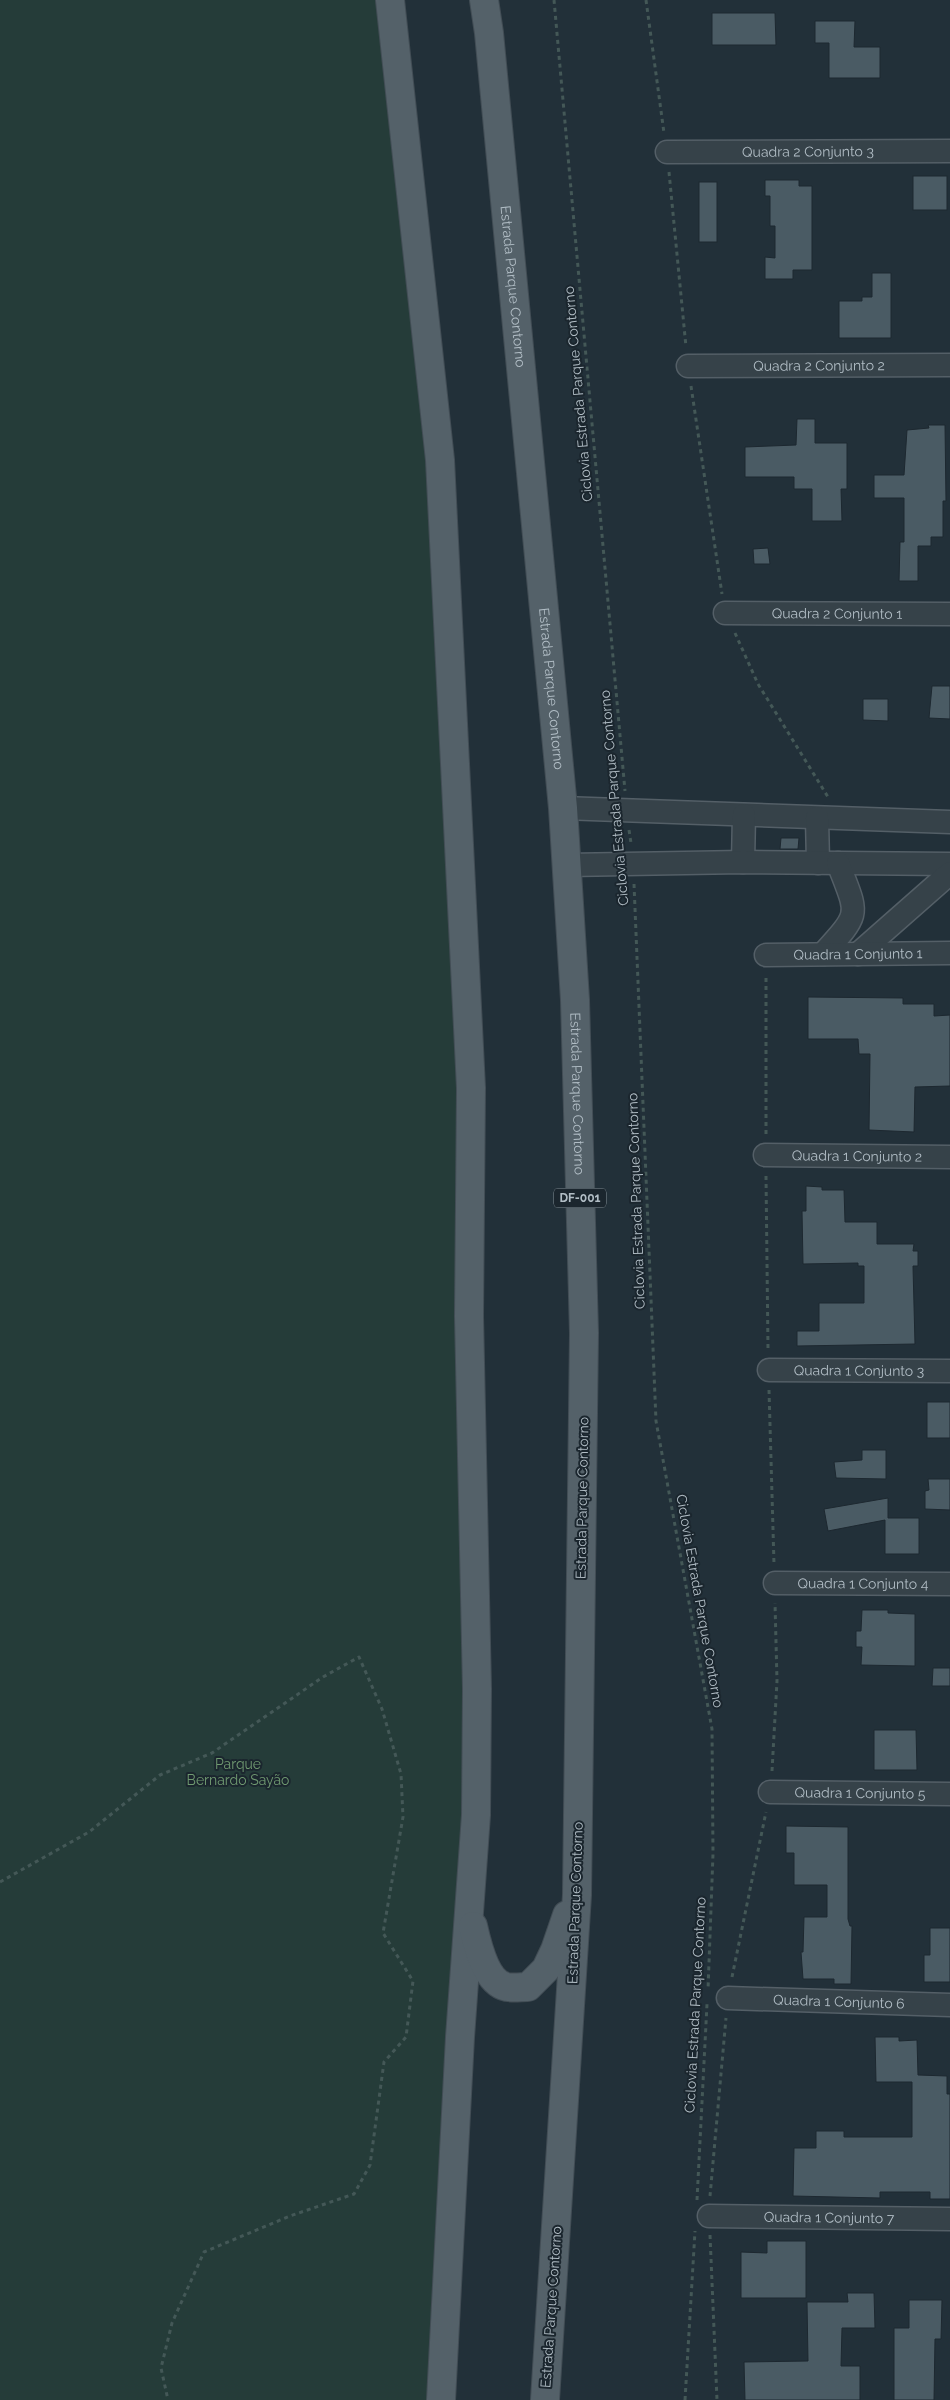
<svg xmlns="http://www.w3.org/2000/svg" width="950" height="2400" font-family="Raleway,sans-serif">
	<style>
		.green { fill: #253c39 }
		.building { fill: #4a5b64; stroke: #1d2830 }
		.lines { fill: none; stroke-linecap: round; stroke-linejoin: round }
		.minor-casing { stroke: #545f67; stroke-width: 25 }
		.major-casing { stroke: #424d55; stroke-width: 30 }
		.path { stroke: #445857; stroke-width: 3; stroke-dasharray: 4 4; stroke-linecap: butt }
		.minor { stroke: #364249; stroke-width: 22 }
		.major { stroke: #546169; stroke-width: 28 }
		.labels { text-anchor: middle; dominant-baseline: central; stroke-width: 4; stroke-linejoin: round; paint-order: stroke }
		.shield { fill: #1b262e; stroke: #849098; stroke-width: 1 }
		.shield-label { font-size: 12px; font-weight: bold; fill: #b1bdc5 }
		.street-label { font-size: 14px; fill: #b1bdc5; stroke: #1b262e }
		.park-label { font-size: 14px; fill: #709a71; stroke: #1b262e }
	</style>
	<rect width="100%" height="100%" fill="#223039"/>
	<path class="green" d="M0,0H384L474,868L476,1600L442,2400H0Z"/>
	<g class="building">
		<path d="M712,13H775L776,45H712Z"/>
		<path d="M815,21H855L854,47H880V78H829V43H815Z"/>
		<rect x="913" y="176" width="34" height="34"/>
		<path d="M765,180H799V186H812V270H793V279H765V257L775,258V226H770V196H765Z"/>
		<rect x="699" y="182" width="18" height="60"/>
		<path d="M872,273H891V338H839V301H862V297H872Z"/>
		<path d="M797,419H815V443H847V489H841L842,521H812V489H794V477H745V447L796,445Z"/>
		<path d="M928,425H945L946,501H943V537H931V546H918V581H899L900,542H904V498H874V475H904L907,430L929,428Z"/>
		<path d="M768,548L770,564H754L753,549Z"/>
		<path d="M932,686H950V719L929,718Z"/>
		<path d="M863,699H888V721L863,720Z"/>
		<path d="M781,838H799L798,849H780Z"/>
		<path d="M808,997L903,998V1004H934V1016L950,1015V1086L915,1087L914,1132L869,1130L870,1054H859L858,1039H808Z"/>
		<path d="M806,1186L822,1187V1190H844L845,1222H877V1244H914L913,1251H918V1266H913L915,1344L797,1346V1331H819V1303H864V1266H858V1263L803,1264L802,1211H806Z"/>
		<rect x="927" y="1402" width="23" height="36"/>
		<path d="M862,1450H886V1479L836,1478L834,1462L862,1460Z"/>
		<path d="M928,1479H950V1510L925,1509V1491L929,1490Z"/>
		<path d="M888,1498V1518H919V1554H885V1520L828,1531L824,1509Z"/>
		<path d="M862,1610H888V1613L915,1614V1666L861,1665L862,1647H856V1631H861Z"/>
		<path d="M933,1668H950V1686H932Z"/>
		<path d="M874,1730H916L917,1770H874Z"/>
		<path d="M786,1826L848,1827V1919L850,1926H852L851,1984H834V1979H803L801,1952H803L804,1917H827V1885H794V1853H786Z"/>
		<path d="M930,1928H950V1982H924V1955H930Z"/>
		<path d="M875,2037H899V2041L917,2040L918,2075L947,2076V2094H950V2199H930V2192H880V2198L793,2196L794,2148H816V2131H844V2137H912V2082H876Z"/>
		<path d="M767,2241H806V2298H741V2252L767,2253Z"/>
		<path d="M847,2293H874L875,2328H842L841,2366H860V2400H745L744,2362L808,2361L807,2302H848Z"/>
		<path d="M909,2300H942L941,2339H935L934,2400H894V2328H909Z"/>
	</g>
	<g class="lines">
		<g class="minor-casing">
			<g id="minor">
				<path id="s1" d="M667,152L950,151"/>
				<path id="s2" d="M688,366L950,365"/>
				<path id="s3" d="M725,613L950,614"/>
				<path d="M563,808L950,822"/>
				<path d="M817,818L818,863"/>
				<path d="M743,862L744,815"/>
				<path d="M567,865L743,862L950,864"/>
				<path d="M823,954C862,911 858,916 838,863"/>
				<path d="M858,954L950,873"/>
				<path id="s4" d="M766,955L950,953"/>
				<path id="s5" d="M765,1155L950,1157"/>
				<path id="s6" d="M769,1370L950,1371"/>
				<path id="s7" d="M775,1583L950,1584"/>
				<path id="s8" d="M770,1792L950,1794"/>
				<path id="s9" d="M728,1998L950,2005"/>
				<path id="s10" d="M709,2216L950,2219"/>
			</g>
		</g>
		<g class="major-casing">
			<g id="major">
				<path d="M390,0L440,460L471,1088L469,1316L477,1689L476,1815L460,2037L441,2400"/>
				<path id="s11" d="M484,0L489,33L563,808L575,1000L584,1333L577,1895L545,2400"/>
				<path d="M473,1926C477,1944 486,1983 507,1987C514,1988 521,1987 528,1987L546,1969L555,1950L567,1915"/>
			</g>
		</g>
		<g class="path">
			<path d="M554,0L625,791"/>
			<path d="M646,0L664,133"/>
			<path d="M669,172L686,347"/>
			<path d="M691,386L722,594"/>
			<path d="M735,633L758,684L828,797"/>
			<path d="M629,830L631,843"/>
			<path d="M634,884L656,1421L712,1729L713,1854L708,1990"/>
			<path d="M766,1134V976"/>
			<path d="M766,1176L768,1349"/>
			<path d="M769,1390L774,1564"/>
			<path d="M772,1771L777,1681L775,1603"/>
			<path d="M0,1882L89,1832L160,1775L212,1753L323,1677L359,1657L382,1709L401,1774L403,1817L383,1933L413,1981L406,2037L384,2062L370,2165L354,2194L290,2216L204,2252L172,2323L161,2368L168,2400"/>
			<path d="M732,1977L766,1812"/>
			<path d="M710,2196L726,2018"/>
			<path d="M697,2200L707,2004"/>
			<path d="M710,2235L717,2400"/>
			<path d="M685,2400L695,2231"/>
		</g>
		<use href="#minor" class="minor"/>
		<use href="#major" class="major"/>
	</g>
	<g class="labels">
		<rect class="shield" x="554" y="1188.5" width="52" height="19" rx="4"/>
		<g class="shield-label">
			<text x="580" y="1198">DF-001</text>
		</g>
		<g class="street-label">
			<text stroke="none"><textPath href="#s1" startOffset="141">Quadra 2 Conjunto 3</textPath></text>
			<text stroke="none"><textPath href="#s11" startOffset="288">Estrada Parque Contorno</textPath></text>
			<text stroke="none"><textPath href="#s2" startOffset="131">Quadra 2 Conjunto 2</textPath></text>
			<text transform="translate(578 394) rotate(-95)">Ciclovia Estrada Parque Contorno</text>
			<text stroke="none"><textPath href="#s3" startOffset="112">Quadra 2 Conjunto 1</textPath></text>
			<text stroke="none"><textPath href="#s11" startOffset="692">Estrada Parque Contorno</textPath></text>
			<text transform="translate(614 798) rotate(-95)">Ciclovia Estrada Parque Contorno</text>
			<text stroke="none"><textPath href="#s4" startOffset="92">Quadra 1 Conjunto 1</textPath></text>
			<text stroke="none"><textPath href="#s11" startOffset="1098">Estrada Parque Contorno</textPath></text>
			<text stroke="none"><textPath href="#s5" startOffset="92">Quadra 1 Conjunto 2</textPath></text>
			<text transform="translate(636 1201) rotate(-92)">Ciclovia Estrada Parque Contorno</text>
			<text stroke="none"><textPath href="#s6" startOffset="90">Quadra 1 Conjunto 3</textPath></text>
			<text transform="translate(582 1498) rotate(-89)">Estrada Parque Contorno</text>
			<text stroke="none"><textPath href="#s7" startOffset="88">Quadra 1 Conjunto 4</textPath></text>
			<text transform="translate(700 1601) rotate(80)">Ciclovia Estrada Parque Contorno</text>
			<text stroke="none"><textPath href="#s8" startOffset="90">Quadra 1 Conjunto 5</textPath></text>
			<text transform="translate(575 1903) rotate(-88)">Estrada Parque Contorno</text>
			<text stroke="none"><textPath href="#s9" startOffset="111">Quadra 1 Conjunto 6</textPath></text>
			<text transform="translate(695 2005) rotate(-87)">Ciclovia Estrada Parque Contorno</text>
			<text stroke="none"><textPath href="#s10" startOffset="120">Quadra 1 Conjunto 7</textPath></text>
			<text transform="translate(551 2307) rotate(-86)">Estrada Parque Contorno</text>
		</g>
		<g class="park-label">
			<text x="238" y="1764">Parque<tspan x="238" dy="16">Bernardo Sayão</tspan></text>
		</g>
	</g>
</svg>
